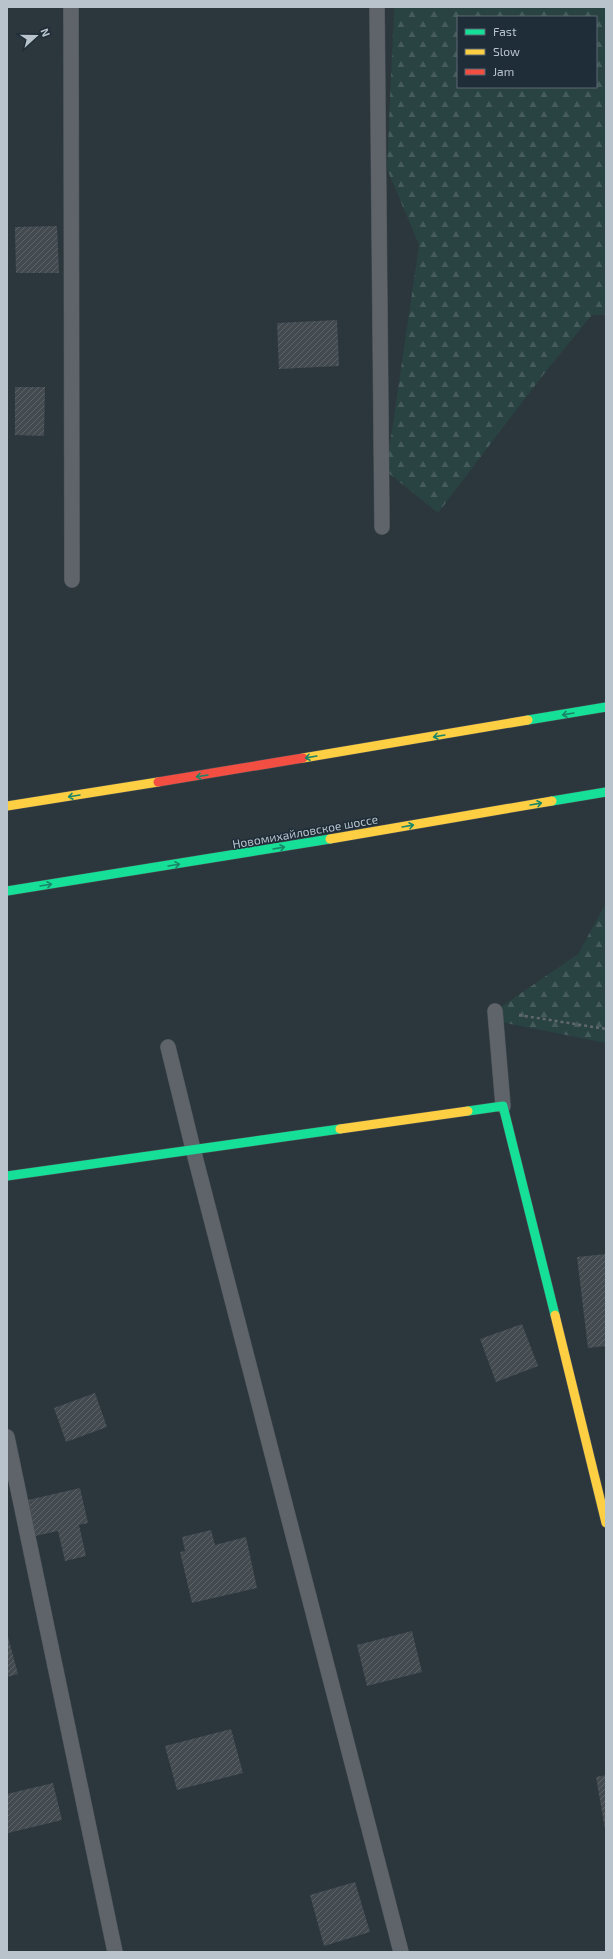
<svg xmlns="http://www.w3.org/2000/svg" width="613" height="1959" font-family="'Exo 2',sans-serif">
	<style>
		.forest { fill: url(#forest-firs); fill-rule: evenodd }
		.building { fill: url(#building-hatch) }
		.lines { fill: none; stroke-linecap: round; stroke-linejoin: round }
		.lane-casing { stroke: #4b5257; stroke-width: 16 }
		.fast-casing { stroke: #4b5257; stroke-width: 10 }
		.slow-casing { stroke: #4b5257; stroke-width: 10 }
		.jam-casing { stroke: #4b5257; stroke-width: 10 }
		.path { stroke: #61686d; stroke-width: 2.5; stroke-dasharray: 3 3; stroke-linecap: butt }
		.lane { stroke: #5e646a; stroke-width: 15 }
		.fast { stroke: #16e098; stroke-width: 9 }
		.slow { stroke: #ffcf43; stroke-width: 9 }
		.jam { stroke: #f24e42; stroke-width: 9 }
		.oneway { stroke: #1a8668 }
		.labels { text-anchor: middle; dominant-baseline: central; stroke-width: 3; stroke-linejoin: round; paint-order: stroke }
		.street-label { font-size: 12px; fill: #b8c3cc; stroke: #1f2d38 }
	</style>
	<defs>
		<pattern id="forest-firs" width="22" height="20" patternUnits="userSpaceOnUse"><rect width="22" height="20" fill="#294242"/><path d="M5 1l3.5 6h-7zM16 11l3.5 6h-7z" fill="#465c5c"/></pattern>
		<pattern id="building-hatch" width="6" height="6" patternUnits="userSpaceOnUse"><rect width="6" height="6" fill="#434b51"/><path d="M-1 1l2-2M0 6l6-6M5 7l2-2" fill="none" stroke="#5c6369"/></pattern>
	</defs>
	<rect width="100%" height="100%" fill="#2c363d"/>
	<g class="forest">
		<path d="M394,7H606V315H592L543,375L438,513L386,471L419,245L387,169ZM458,17H596V87H458Z"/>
		<path d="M606,903V1043L496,1021L495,1011L578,954Z"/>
	</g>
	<g class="building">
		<path d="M57,226L59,273H16L15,227Z"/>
		<path d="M337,320L339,366L279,369L277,323Z"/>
		<path d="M15,387H45L44,436L15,435Z"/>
		<path d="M606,1254V1346L588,1348L577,1257Z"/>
		<path d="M522,1324L538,1366L496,1382L480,1339Z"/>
		<path d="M95,1393L107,1427L66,1442L54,1408Z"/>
		<path d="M80,1488L88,1523L79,1525L86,1556L65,1561L58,1531L35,1536L28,1500Z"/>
		<path d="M211,1530L215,1545L246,1537L257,1588L192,1603L180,1552L185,1551L182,1537Z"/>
		<path d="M412,1631L422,1672L367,1686L357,1645Z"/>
		<path d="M7,1633L18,1674L7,1677Z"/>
		<path d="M231,1729L243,1773L177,1790L165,1746Z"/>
		<path d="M606,1775V1828L605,1829L596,1777Z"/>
		<path d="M53,1783L62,1820L8,1833L7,1794Z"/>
		<path d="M355,1882L370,1932L324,1946L310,1895Z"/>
	</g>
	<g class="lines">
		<g class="lane-casing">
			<g id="lane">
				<path d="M71,7L72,580"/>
				<path d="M377,7L382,527"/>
				<path d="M495,1011L503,1106"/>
				<path d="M168,1047L193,1149L401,1952"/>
				<path d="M7,1437L115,1952"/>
			</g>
		</g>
		<g class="fast-casing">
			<g id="fast">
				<path d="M528,720L606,707"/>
				<path d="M552,801L606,792"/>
				<path d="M7,891L330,839"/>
				<path d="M468,1111L503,1106L555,1315"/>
				<path d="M7,1176L340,1129"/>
			</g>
		</g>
		<g class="slow-casing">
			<g id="slow">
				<path d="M303,758L528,720"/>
				<path d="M7,806L158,782"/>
				<path d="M330,839L552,801"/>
				<path d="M340,1129L468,1111"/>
				<path d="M555,1315L606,1523"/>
			</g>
		</g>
		<g class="jam-casing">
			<path id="jam" d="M158,782L303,758"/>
		</g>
		<path class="path" d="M519,1015L606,1029"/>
		<use href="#lane" class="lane"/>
		<use href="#fast" class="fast"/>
		<use href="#slow" class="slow"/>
		<use href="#jam" class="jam"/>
	</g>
	<defs><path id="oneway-shaft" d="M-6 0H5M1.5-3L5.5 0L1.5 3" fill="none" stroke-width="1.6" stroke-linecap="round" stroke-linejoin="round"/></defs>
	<g class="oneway">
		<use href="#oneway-shaft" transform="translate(568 714) rotate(170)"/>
		<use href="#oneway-shaft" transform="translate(439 736) rotate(170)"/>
		<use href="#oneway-shaft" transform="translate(311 757) rotate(170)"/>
		<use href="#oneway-shaft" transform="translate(202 776) rotate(171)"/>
		<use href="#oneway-shaft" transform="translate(74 796) rotate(171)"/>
		<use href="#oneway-shaft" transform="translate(536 804) rotate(-10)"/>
		<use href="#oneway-shaft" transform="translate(408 826) rotate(-10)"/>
		<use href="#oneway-shaft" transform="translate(279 848) rotate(-10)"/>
		<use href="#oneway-shaft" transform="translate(174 865) rotate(-9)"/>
		<use href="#oneway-shaft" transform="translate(46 885) rotate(-9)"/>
	</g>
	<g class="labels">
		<g class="street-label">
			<text transform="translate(305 831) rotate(-10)">Новомихайловское шоссе</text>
		</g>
	</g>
	<rect width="613" height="1959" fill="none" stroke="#b8c3cc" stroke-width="16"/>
	<rect x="457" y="16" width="140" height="72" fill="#1f2d38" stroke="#5c6973"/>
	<rect x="465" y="29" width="20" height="6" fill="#16e098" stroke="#5c6973"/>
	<text x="493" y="36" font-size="12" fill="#b8c3cc">Fast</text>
	<rect x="465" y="49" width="20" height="6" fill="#ffcf43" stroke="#5c6973"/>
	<text x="493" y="56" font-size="12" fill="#b8c3cc">Slow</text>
	<rect x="465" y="69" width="20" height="6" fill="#f24e42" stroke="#5c6973"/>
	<text x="493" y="76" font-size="12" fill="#b8c3cc">Jam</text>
	<g transform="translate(36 36) rotate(69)" stroke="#1f2d38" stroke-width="3" paint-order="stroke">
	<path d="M0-3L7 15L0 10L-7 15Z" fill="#b8c3cc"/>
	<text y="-6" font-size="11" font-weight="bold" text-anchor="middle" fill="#b8c3cc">N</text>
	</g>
</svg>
